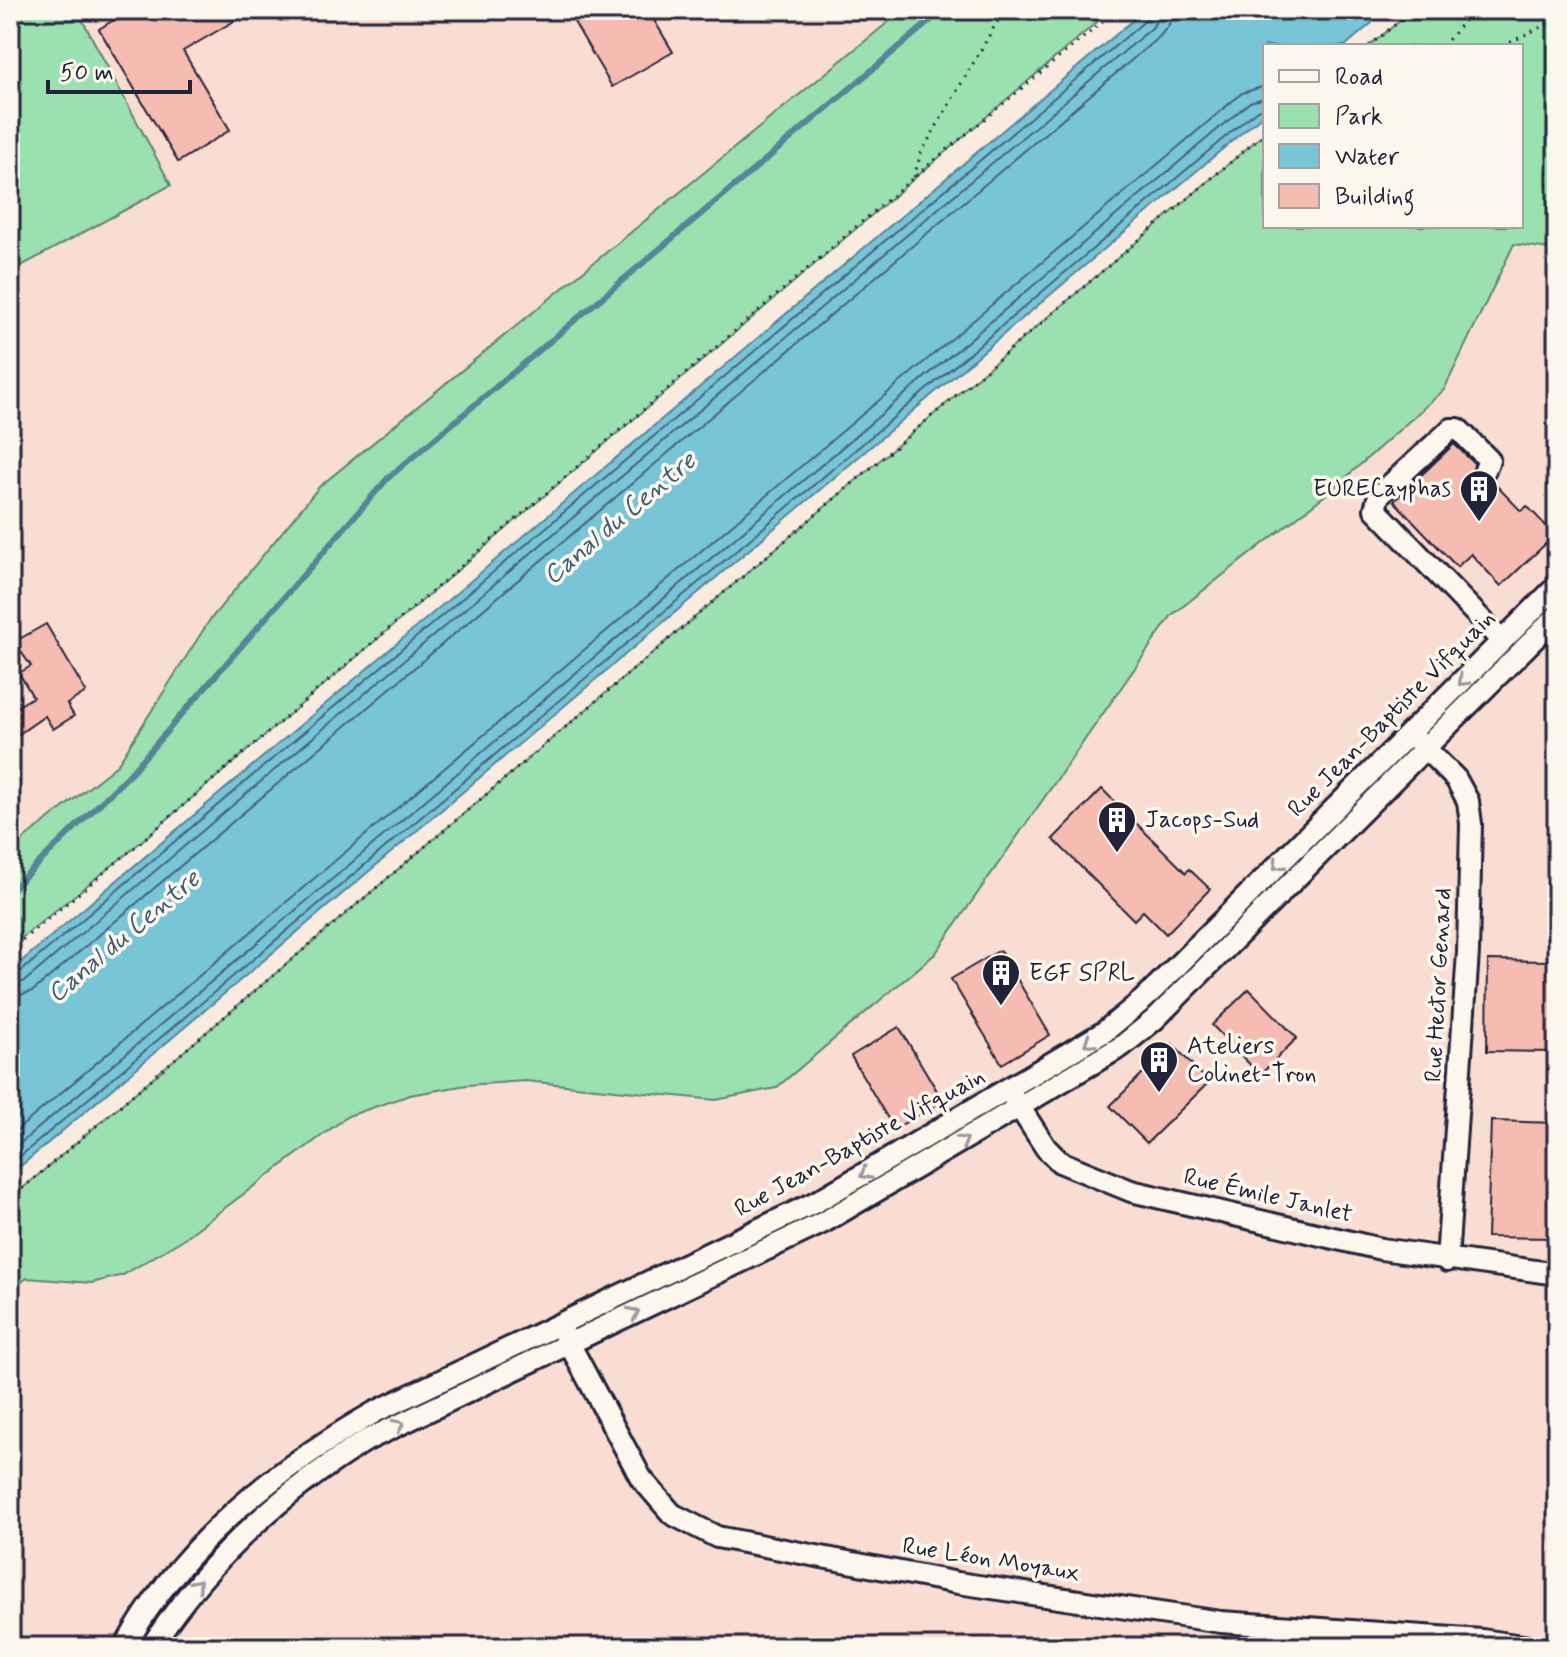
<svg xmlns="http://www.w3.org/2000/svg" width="1567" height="1657" font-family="Mynerve,sans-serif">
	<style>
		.built { fill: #f9ddd2 }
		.green { fill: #9ae1af; stroke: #5e8275; stroke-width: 2 }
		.water { fill: #79c5d8; stroke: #568499; stroke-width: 2 }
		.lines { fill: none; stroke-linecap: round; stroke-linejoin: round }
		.shore { stroke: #45637a; stroke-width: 2 }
		.stream { stroke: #568499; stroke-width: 6 }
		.building { fill: #f7bcb1; stroke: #22223b; stroke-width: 2 }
		.minor-casing { stroke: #22223b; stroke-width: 26 }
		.path { stroke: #22223b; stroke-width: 3; stroke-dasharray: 2 6; stroke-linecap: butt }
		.minor { stroke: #fbf7ec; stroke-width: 20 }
		.oneway { stroke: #99979c }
		.labels { text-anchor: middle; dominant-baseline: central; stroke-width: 7; stroke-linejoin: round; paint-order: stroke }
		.poi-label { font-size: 24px; fill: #22223b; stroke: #fbf7ec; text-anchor: start }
		.street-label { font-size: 24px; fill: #22223b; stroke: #fbf7ec }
		.water-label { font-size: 26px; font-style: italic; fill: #405b72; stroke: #fbf7ec }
	</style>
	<rect width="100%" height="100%" fill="#faebe0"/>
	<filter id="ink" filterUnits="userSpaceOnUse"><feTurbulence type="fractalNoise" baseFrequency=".0125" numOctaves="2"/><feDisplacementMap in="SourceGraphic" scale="16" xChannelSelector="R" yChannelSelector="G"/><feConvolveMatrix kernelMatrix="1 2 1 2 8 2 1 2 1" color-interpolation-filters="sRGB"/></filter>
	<g filter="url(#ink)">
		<g class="built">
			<path d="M10,10H1107L10,934Z"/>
			<path d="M1514,244L1557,250V1647H10V1291L14,1287L27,1278L92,1283L123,1275L182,1240L348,1116L410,1095L467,1085L525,1081L603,1088L935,954L1172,615L1333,489L1444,390Z"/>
		</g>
		<g class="green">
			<path d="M10,10H77L171,185L10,272Z"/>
			<path d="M903,10H1111L129,852L10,947V850L117,765L209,621L319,487Z"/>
			<path d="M1413,10H1557V250L1514,244L1444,390L1333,489L1172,615L935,954L776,1088L716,1100L525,1081L467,1085L410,1095L348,1116L182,1240L123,1275L92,1283L27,1278L10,1291V1199L1265,133V226H1521V46H1369Z"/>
		</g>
		<path class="water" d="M1145,10H1387L1345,46H1265V113L10,1175V971Z"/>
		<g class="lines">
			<g class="shore">
				<path d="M10,976L18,974L1146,20L1150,10"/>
				<path d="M10,986L25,981L1153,27L1160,10"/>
				<path d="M10,998L33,991L1160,36L1169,25L1172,10"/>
				<path d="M10,1136L1242,93L1265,86"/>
				<path d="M10,1152L1250,102L1265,98"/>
				<path d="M10,1165L1257,110L1265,108"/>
			</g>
			<path class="stream" d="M10,891L128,776L388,478L943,10"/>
		</g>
		<g class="building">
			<path d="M130,10H253L183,51L230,130L178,162L99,29Z"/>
			<path d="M567,10H648L673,52L612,87Z"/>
			<path d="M1454,444L1474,463L1475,479L1481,482L1492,481L1521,511L1527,506L1555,535L1501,586L1471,554L1457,567L1394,501Z"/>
			<path d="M46,624L86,692L67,704L74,716L53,729L45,716L10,740V711L33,697L19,673L31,666L14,642Z"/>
			<path d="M1102,789L1186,873L1189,869L1210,889L1166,934L1143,911L1134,920L1053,839Z"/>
			<path d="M1000,950L1050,1035L1002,1064L951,979Z"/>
			<path d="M1488,960L1557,961V1052L1487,1051Z"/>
			<path d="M1249,989L1297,1038L1260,1075L1212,1025Z"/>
			<path d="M899,1027L943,1101L894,1129L851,1056Z"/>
			<path d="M1172,1044L1209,1082L1147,1143L1110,1106Z"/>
			<path d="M1491,1121L1557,1123V1238L1487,1237Z"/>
		</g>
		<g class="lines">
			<g class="minor-casing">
				<g id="minor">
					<path d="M1485,470L1489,460L1458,429H1451L1379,495L1375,509L1502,641"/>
					<path d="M1418,741L1456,779L1468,801L1471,824L1468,952L1447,1261"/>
					<path d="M1013,1097L1046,1148L1060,1162L1131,1191L1381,1249L1557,1274"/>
					<path d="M563,1332L641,1478L672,1514L717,1537L958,1583L1221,1622L1482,1640L1529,1647"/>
					<path d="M125,1647C181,1544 275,1469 375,1412L816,1202L1104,1032L1144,999L1557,586"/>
					<path d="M151,1647C207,1560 279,1494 367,1440L824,1222L1122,1046L1154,1020L1557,616"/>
				</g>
			</g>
			<g class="path">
				<path d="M1369,46L1413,10"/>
				<path d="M1443,46L1473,10"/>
				<path d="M1503,46L1557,19"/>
				<path d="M914,177L921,153L1004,10"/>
				<path d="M10,950L129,852L914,177L1117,10"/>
				<path d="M10,1199L1265,133"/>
			</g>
			<use href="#minor" class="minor"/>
		</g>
		<defs><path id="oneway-chevron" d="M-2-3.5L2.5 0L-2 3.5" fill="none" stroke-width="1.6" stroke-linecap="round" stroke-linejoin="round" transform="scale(2)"/></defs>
		<g class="oneway">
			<use href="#oneway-chevron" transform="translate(1463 681) rotate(135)"/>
			<use href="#oneway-chevron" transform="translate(1278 865) rotate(135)"/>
			<use href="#oneway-chevron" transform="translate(1089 1042) rotate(148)"/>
			<use href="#oneway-chevron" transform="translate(963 1141) rotate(-30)"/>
			<use href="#oneway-chevron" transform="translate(865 1174) rotate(150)"/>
			<use href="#oneway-chevron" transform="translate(634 1313) rotate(-25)"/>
			<use href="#oneway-chevron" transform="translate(399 1425) rotate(-26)"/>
			<use href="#oneway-chevron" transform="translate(197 1584) rotate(-49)"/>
		</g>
	</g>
	<defs>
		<g id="building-pin" transform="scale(2)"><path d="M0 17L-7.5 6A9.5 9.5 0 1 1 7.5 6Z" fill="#22223b" stroke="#fbf7ec"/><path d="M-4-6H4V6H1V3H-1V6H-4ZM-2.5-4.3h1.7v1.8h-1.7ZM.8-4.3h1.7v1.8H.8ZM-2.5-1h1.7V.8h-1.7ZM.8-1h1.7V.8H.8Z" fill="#fff"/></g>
	</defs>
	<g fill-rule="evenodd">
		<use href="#building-pin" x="1479" y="489"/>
		<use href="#building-pin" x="1117" y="820"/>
		<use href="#building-pin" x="1001" y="973"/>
		<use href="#building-pin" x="1159" y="1060"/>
	</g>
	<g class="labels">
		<g class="poi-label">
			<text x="1451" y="489" text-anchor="end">EURECayphas</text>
			<text x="1145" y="820">Jacops-Sud</text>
			<text x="1029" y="973">EGF SPRL</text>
			<text x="1187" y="1046">Ateliers<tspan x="1187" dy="28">Colinet-Tron</tspan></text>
		</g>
		<g class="street-label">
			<text transform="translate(1392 714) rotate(-45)">Rue Jean-Baptiste Vifquain</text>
			<text transform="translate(1439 985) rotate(-87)">Rue Hector Genard</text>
			<text transform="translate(860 1143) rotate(-29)">Rue Jean-Baptiste Vifquain</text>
			<text transform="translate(1268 1196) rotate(13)">Rue Émile Janlet</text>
			<text transform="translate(991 1560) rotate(9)">Rue Léon Moyaux</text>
		</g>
		<g class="water-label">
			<text transform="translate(620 519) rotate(-40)">Canal du Centre</text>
			<text transform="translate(124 937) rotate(-40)">Canal du Centre</text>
		</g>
	</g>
	<rect width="1567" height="1657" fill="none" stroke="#fbf7ec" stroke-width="40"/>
	<rect x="20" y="20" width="1527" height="1617" fill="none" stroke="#22223b" stroke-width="3" filter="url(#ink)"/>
	<rect x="1263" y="44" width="260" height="184" fill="#fbf7ec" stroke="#a4a2a5" stroke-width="2"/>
	<rect x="1279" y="70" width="40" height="12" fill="#fbf7ec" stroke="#a4a2a5" stroke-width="2"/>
	<text x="1335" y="84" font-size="24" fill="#22223b">Road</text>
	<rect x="1279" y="104" width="40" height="24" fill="#9ae1af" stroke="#a4a2a5" stroke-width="2"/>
	<text x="1335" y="124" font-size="24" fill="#22223b">Park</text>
	<rect x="1279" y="144" width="40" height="24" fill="#79c5d8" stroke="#a4a2a5" stroke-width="2"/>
	<text x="1335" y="164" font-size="24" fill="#22223b">Water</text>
	<rect x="1279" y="184" width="40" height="24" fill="#f7bcb1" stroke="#a4a2a5" stroke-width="2"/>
	<text x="1335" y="204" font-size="24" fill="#22223b">Building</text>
	<path d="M48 80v12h142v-12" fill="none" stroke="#22223b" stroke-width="4"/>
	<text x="60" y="80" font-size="24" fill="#22223b" stroke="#fbf7ec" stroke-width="6" paint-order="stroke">50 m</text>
</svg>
